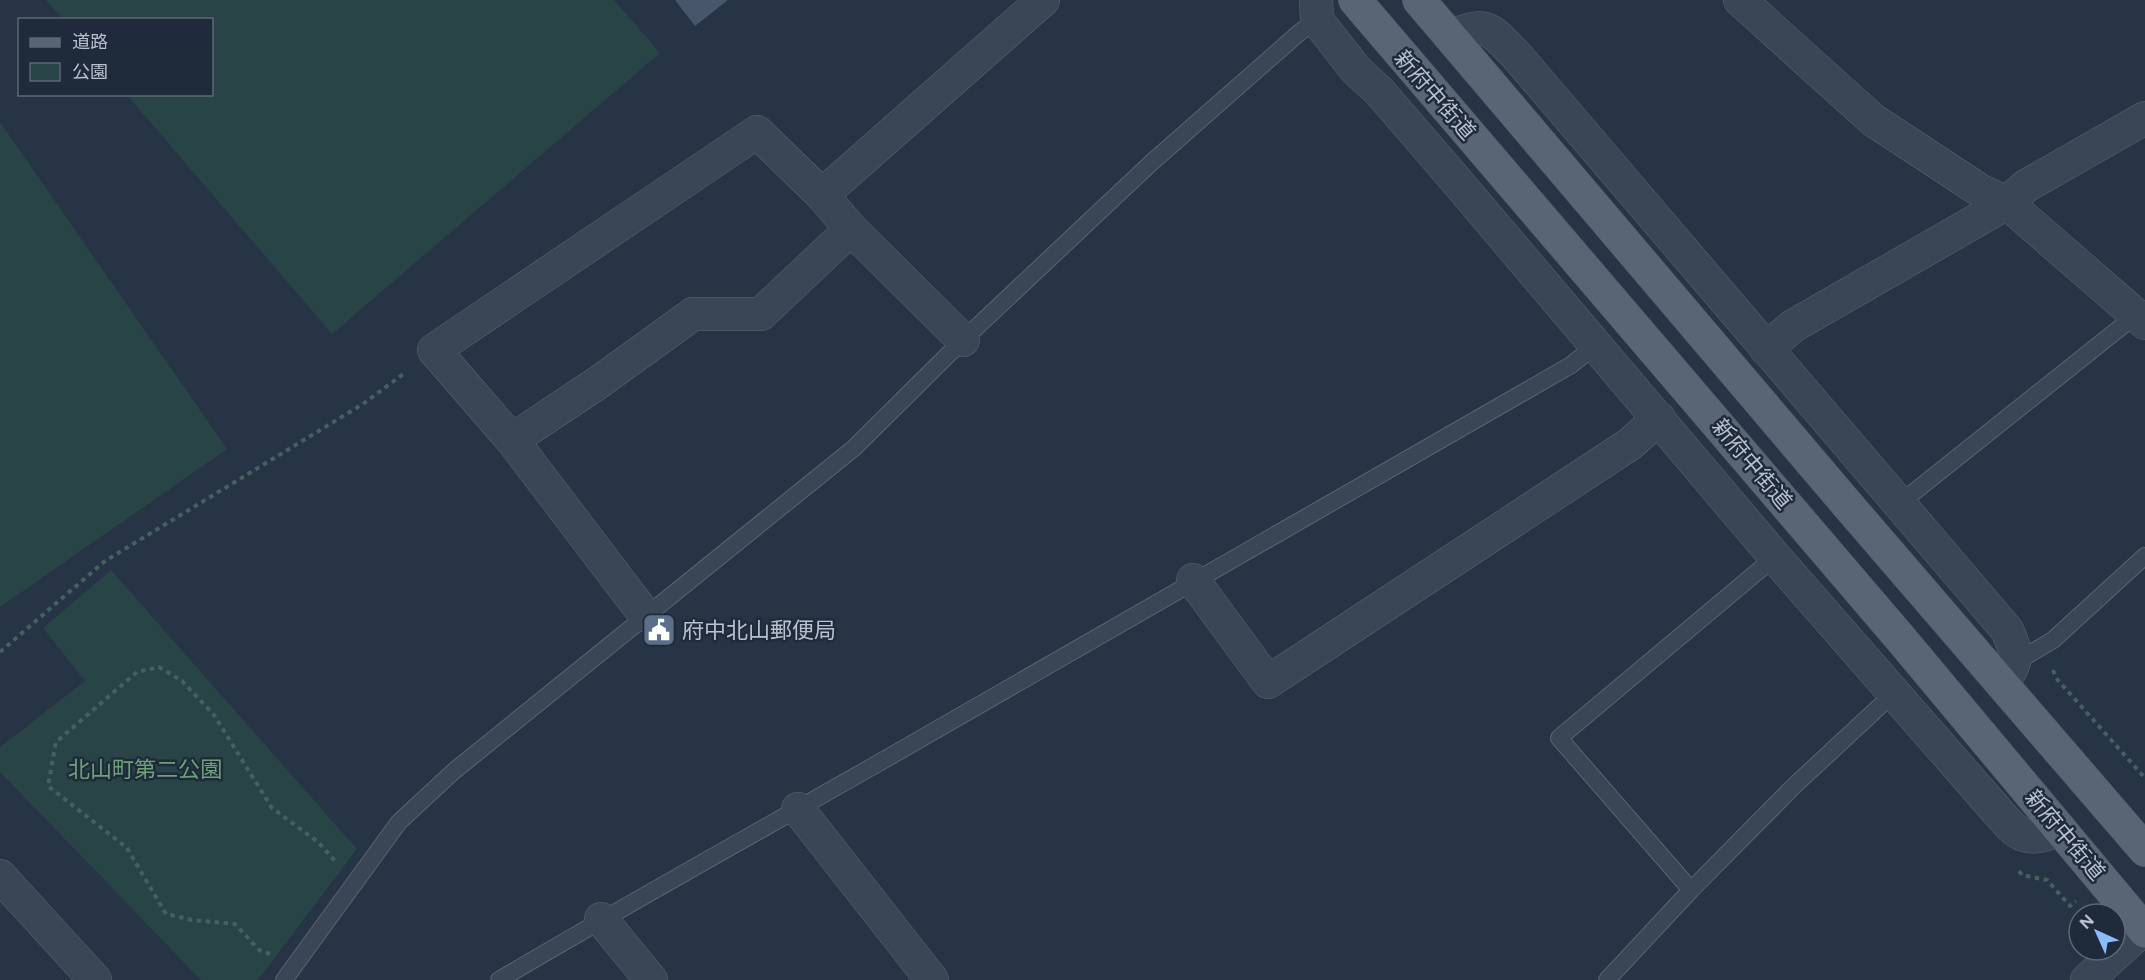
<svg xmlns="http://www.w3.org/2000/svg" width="2145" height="980" font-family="Figtree,'Noto Sans JP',sans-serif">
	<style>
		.green { fill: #284447 }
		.building { fill: #47566a }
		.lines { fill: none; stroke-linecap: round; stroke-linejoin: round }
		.lane-casing { stroke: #596472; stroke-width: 18 }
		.street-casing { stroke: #596472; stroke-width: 34 }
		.primary-casing { stroke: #444f5e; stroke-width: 34 }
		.path { stroke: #466062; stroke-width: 4; stroke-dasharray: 4.5 4.5; stroke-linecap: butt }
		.lane { stroke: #3a4655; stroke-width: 16 }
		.street { stroke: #3a4655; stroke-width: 33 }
		.primary { stroke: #586575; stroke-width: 33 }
		.labels { text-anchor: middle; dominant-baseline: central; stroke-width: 5; stroke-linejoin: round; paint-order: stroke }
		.street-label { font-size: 22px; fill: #b8c1ce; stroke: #1f2b3b }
		.poi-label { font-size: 22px; fill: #b8c1ce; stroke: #1f2b3b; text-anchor: start }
		.park-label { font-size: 22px; fill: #6da178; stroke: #1f2b3b }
	</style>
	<rect width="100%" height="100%" fill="#263446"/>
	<g class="green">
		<path d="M46,0H614L660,53L332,334L127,95L212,94V20L63,19Z"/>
		<path d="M0,122L227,449L0,607Z"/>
		<path d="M111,570L357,849L258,980H201L0,772V747L85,681L43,628Z"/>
	</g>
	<path class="building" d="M675,0H728L695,26Z"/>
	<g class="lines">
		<g class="lane-casing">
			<g id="lane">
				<path d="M1899,504L2136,315"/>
				<path d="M2016,662L2053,640L2145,556"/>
				<path d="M1691,890L1559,738L1775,557"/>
				<path d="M284,980L399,822L454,771L854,448L963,340L1151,163L1300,32L1317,20"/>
				<path d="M499,980C626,905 754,834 882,761C1112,629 1341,496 1571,365L1596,345"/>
				<path d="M1607,980L1691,890L1795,785L1894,693"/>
			</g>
		</g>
		<g class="street-casing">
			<g id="street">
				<path d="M1316,0L1317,20L1356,70L1379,91L1454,178L1775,557L1990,803C2015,831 2021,847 2060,829"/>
				<path d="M1740,0L1873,120L1981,191L2007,203L2145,323"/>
				<path d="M1451,37C1487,20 1490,29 1516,55L2007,630C2019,657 2017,659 2003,684"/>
				<path d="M822,195L1043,0"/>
				<path d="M1766,349L1793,326L2007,203L2026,186L2145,118"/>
				<path d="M512,440L599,382L693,314H761L851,229"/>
				<path d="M1193,580L1268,682L1630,444L1659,418"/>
				<path d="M645,615L512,440L434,350L757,132L822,195L851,229L963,340"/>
				<path d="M798,809L932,980"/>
				<path d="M0,876L95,980"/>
				<path d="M601,919L651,980"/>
				<path d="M2087,980L2143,929"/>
			</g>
		</g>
		<g class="primary-casing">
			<g id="primary">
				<path d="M1355,0L1901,639L2145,931"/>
				<path d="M1419,0L1846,503L2145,850"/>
			</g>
		</g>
		<g class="path">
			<path d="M0,652L105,561L363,404L406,372"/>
			<path d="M2053,670L2056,678L2145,778"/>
			<path d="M2019,871L2022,875L2047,880L2070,906L2076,901"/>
			<path d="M270,954L259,950L235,924L192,920L166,914L127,848L48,786L56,742L137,672L159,667L182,681L214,715L272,808L318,842L337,863"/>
		</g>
		<use href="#lane" class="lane"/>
		<use href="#street" class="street"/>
		<use href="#primary" class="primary"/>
	</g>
	<defs>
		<g id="civic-square" transform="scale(1.725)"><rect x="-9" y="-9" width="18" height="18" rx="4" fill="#5c6f8a" stroke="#1f2b3b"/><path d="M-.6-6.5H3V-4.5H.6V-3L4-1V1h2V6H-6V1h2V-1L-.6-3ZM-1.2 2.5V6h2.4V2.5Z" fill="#fff"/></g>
	</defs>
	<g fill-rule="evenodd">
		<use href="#civic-square" x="659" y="630"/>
	</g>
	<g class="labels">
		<g class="street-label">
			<text transform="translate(1435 95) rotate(49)">新府中街道</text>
			<text transform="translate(1752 464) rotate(50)">新府中街道</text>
			<text transform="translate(2065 835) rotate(50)">新府中街道</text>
		</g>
		<g class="poi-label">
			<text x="682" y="630">府中北山郵便局</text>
		</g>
		<g class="park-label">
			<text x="145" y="769">北山町第二公園</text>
		</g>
	</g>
	<rect x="18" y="18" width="195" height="78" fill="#1f2b3b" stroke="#5c6776" stroke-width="1.5"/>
	<rect x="30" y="38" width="30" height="9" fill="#586575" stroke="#5c6776" stroke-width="1.5"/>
	<text x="72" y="48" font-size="18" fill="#b8c1ce">道路</text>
	<rect x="30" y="63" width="30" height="18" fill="#284447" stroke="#5c6776" stroke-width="1.5"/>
	<text x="72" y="78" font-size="18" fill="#b8c1ce">公園</text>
	<g transform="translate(2097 932) rotate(315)"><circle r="28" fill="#1f2b3b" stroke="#5c6776" stroke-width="1.5"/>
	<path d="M0-4.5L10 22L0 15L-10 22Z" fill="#8cbbff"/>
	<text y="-9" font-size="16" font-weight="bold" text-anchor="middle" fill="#b8c1ce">N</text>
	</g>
</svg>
